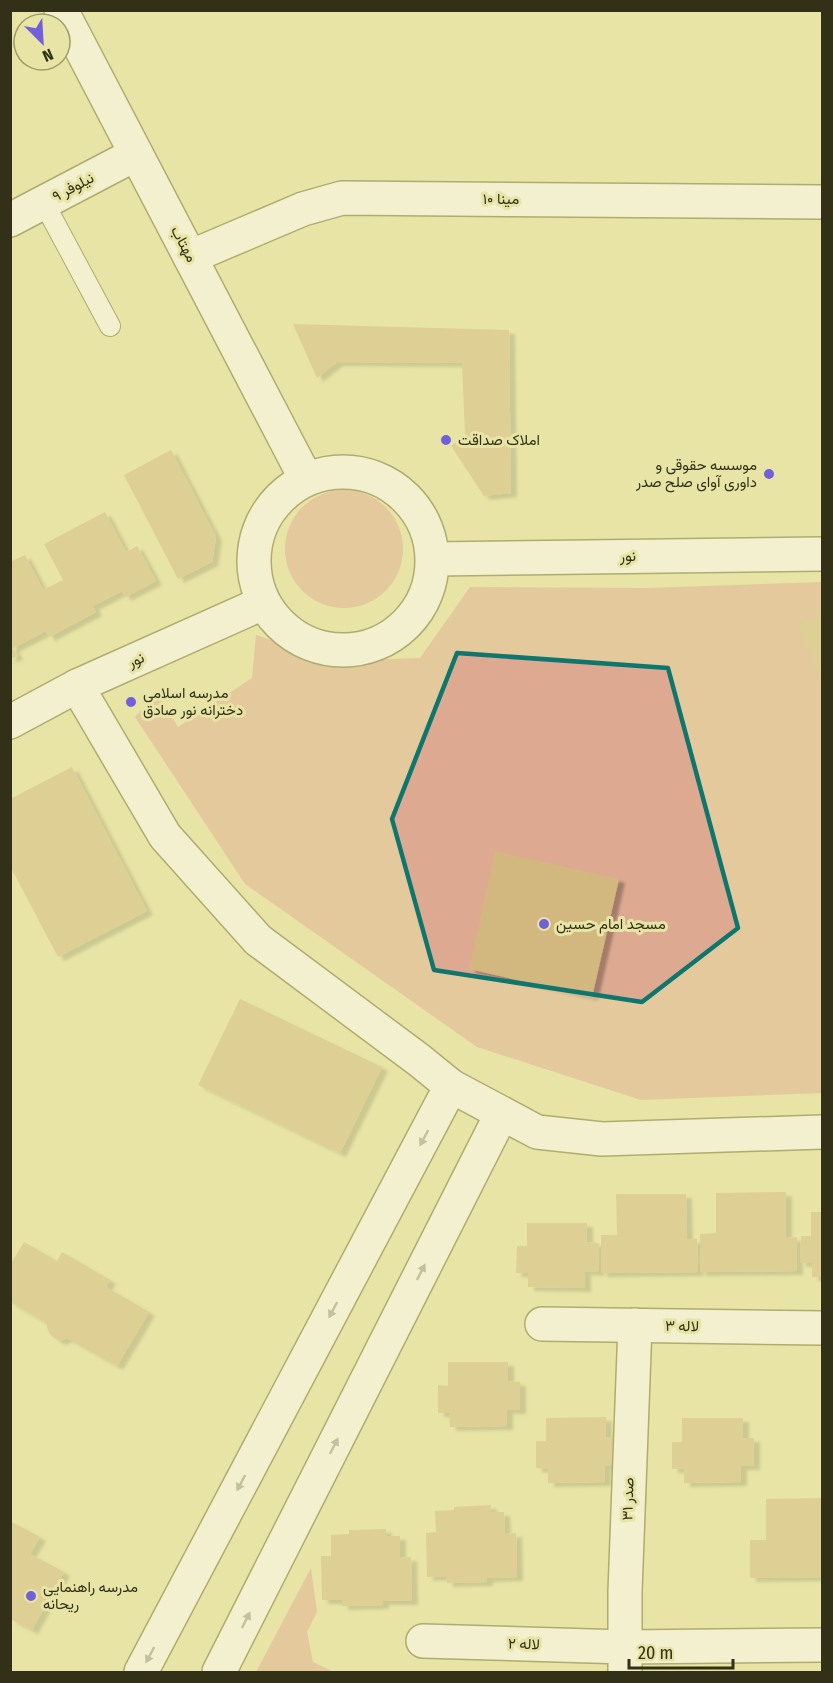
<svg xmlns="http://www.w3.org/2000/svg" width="833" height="1683" font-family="'Fira Sans Condensed',Vazirmatn,sans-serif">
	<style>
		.green { fill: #dea991 }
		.building { fill: #d2b77e; filter: url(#shadow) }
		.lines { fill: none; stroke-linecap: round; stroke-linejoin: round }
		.lane-casing { stroke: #6d692d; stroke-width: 22 }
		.street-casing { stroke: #6d692d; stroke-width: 36 }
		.secondary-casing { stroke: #6d692d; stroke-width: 36 }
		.lane { stroke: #fff; stroke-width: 20 }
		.street { stroke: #fff; stroke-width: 33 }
		.secondary { stroke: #fff; stroke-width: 33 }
		.oneway { fill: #98988c }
		.marked { fill: none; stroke: #0f766e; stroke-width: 4.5; stroke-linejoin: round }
		.poi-dot { fill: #7060db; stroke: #e8e4a6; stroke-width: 2 }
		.labels { text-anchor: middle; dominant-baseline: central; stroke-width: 6; stroke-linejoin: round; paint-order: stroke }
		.street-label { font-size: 15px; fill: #323118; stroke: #e8e4a6 }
		.poi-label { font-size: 15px; fill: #323118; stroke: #e8e4a6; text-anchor: start }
	</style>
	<defs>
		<filter id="shadow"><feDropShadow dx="6" dy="4" stdDeviation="1.5" flood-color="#0004"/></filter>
	</defs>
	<rect width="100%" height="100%" fill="#e8e4a6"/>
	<g class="green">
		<circle cx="344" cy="549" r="59"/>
		<path d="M822,582V1093L641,1100L477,1047L245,884L135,717L157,693L178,727L252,678L256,635L333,661L420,658L470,587L646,588Z"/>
		<path d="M311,1568L317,1612L307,1632L313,1662L334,1672H256Z"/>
	</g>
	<g class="building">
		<path d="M293,324L509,330L511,493L484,496L451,446L465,435L462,363L337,362L317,378Z"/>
		<path d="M171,450L216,537L212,562L178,579L124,475Z"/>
		<path d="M105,512L126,552L137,546L156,581L125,597L122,591L93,606L96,612L49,637L46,631L13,648L17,656L10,659V562L25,555L43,590L63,580L44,544Z"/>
		<path d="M822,614V681L798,625Z"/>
		<path d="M72,767L147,911L58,957L10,866V799Z"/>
		<path d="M495,851L619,879L592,997L469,969Z"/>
		<path d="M240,999L382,1067L340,1153L198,1085Z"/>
		<path d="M786,1192V1238L797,1237V1271L700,1272V1234L716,1233V1193Z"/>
		<path d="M616,1194H686L687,1239H697L698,1272L601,1273V1235H617Z"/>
		<path d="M811,1212H822V1277H812V1263H800L801,1236H811Z"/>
		<path d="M527,1223H587V1242L599,1243L598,1272L585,1271V1288L528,1287V1273H516L517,1246H527Z"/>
		<path d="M24,1242L57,1261L62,1252L110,1280L106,1287L149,1312L117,1366L67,1338L60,1341L54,1338L49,1333L46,1323L10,1302V1265Z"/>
		<path d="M448,1362H508V1381L520,1382V1410H507V1426L450,1427L449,1413H438V1385L448,1386Z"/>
		<path d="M606,1417V1437H618V1466H605V1482L548,1483V1469L536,1468V1441H546V1418Z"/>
		<path d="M682,1418H743V1438H754V1466H741V1482L684,1483V1469H672V1442H682Z"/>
		<path d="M822,1498V1577L750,1578V1540H766V1499Z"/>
		<path d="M491,1505V1512H504L505,1534L516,1533L517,1577L487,1578V1582L447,1583L446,1576L427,1577L426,1533L436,1532L435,1511L454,1510V1507Z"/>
		<path d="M10,1521L40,1537L30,1554L64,1572L32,1630L10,1619Z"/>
		<path d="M386,1529V1536H400V1558L411,1557L412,1601H383V1605L342,1606V1600H322L321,1556H331V1535L349,1534V1530Z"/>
	</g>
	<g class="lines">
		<g class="lane-casing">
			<path id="lane" d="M44,203L110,326"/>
		</g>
		<g class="street-casing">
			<g id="street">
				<path d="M10,220L136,154"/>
				<path d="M190,257L303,209L342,198L822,202"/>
				<path d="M77,686L165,836L258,940L419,1060L451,1086L537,1132L602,1139L822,1132"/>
				<path d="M542,1324L822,1328"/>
				<path d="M423,1641L625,1647L822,1645"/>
				<path d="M141,1672L451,1086"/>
				<path d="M219,1672L501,1115"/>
				<path d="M625,1672V1592L635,1325"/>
			</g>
		</g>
		<g class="secondary-casing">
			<g id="secondary">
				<path d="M61,10L306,479"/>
				<circle cx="343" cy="561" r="89"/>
				<path d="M433,559L822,554"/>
				<path d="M10,722L77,686L263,603"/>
			</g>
		</g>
		<use href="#lane" class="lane"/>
		<use href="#street" class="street"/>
		<use href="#secondary" class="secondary"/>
	</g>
	<defs><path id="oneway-solid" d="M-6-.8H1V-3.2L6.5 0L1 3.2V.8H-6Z" transform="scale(1.5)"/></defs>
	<g class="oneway">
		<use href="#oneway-solid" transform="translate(424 1138) rotate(118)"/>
		<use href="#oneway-solid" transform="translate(421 1272) rotate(-63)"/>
		<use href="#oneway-solid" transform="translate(333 1310) rotate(118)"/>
		<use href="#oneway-solid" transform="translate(334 1446) rotate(-63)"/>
		<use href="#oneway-solid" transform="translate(241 1483) rotate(118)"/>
		<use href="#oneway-solid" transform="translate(246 1620) rotate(-63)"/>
		<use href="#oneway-solid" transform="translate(150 1655) rotate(118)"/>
	</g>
	<path d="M0 0H833V1683H0ZM457,653L668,668L738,928L642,1002L434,970L392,819Z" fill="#e8e4a6" fill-opacity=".55" fill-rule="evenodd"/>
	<path class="marked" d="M457,653L668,668L738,928L642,1002L434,970L392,819Z"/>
	<g class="poi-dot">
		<circle cx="446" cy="440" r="6"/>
		<circle cx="769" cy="474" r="6"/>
		<circle cx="131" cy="702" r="6"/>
		<circle cx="544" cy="924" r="6"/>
		<circle cx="31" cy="1596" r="6"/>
	</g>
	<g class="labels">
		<g class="street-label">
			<text transform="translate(73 187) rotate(-28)">نیلوفر ۹</text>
			<text x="501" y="199">مینا ۱۰</text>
			<text transform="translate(184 244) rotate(62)">مهتاب</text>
			<text transform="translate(628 556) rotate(-1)">نور</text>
			<text transform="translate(136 660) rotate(-24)">نور</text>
			<text transform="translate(682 1326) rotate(1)">لاله ۳</text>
			<text transform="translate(628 1499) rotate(-88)">صدر ۳۱</text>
			<text transform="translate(524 1644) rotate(2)">لاله ۲</text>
		</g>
		<g class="poi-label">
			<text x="458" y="440">املاک صداقت</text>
			<text x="757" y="465" text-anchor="end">موسسه حقوقی و<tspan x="757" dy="17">داوری آوای صلح صدر</tspan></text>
			<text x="143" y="693">مدرسه اسلامی<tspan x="143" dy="17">دخترانه نور صادق</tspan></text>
			<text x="556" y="924">مسجد امام‌ حسین</text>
			<text x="43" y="1587">مدرسه راهنمایی<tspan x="43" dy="17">ریحانه</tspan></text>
		</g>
	</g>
	<rect width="833" height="1683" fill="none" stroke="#323118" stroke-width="24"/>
	<g transform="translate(42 42) rotate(156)"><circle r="28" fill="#e8e4a6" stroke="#9f9c6d" stroke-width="1.5"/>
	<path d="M0-4.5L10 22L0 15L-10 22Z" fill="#7060db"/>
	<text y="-9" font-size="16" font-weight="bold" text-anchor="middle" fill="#323118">N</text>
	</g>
	<path d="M629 1659v9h104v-9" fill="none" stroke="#323118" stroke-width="3"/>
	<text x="638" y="1659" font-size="18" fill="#323118" stroke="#e8e4a6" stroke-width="4.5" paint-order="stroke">20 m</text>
</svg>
